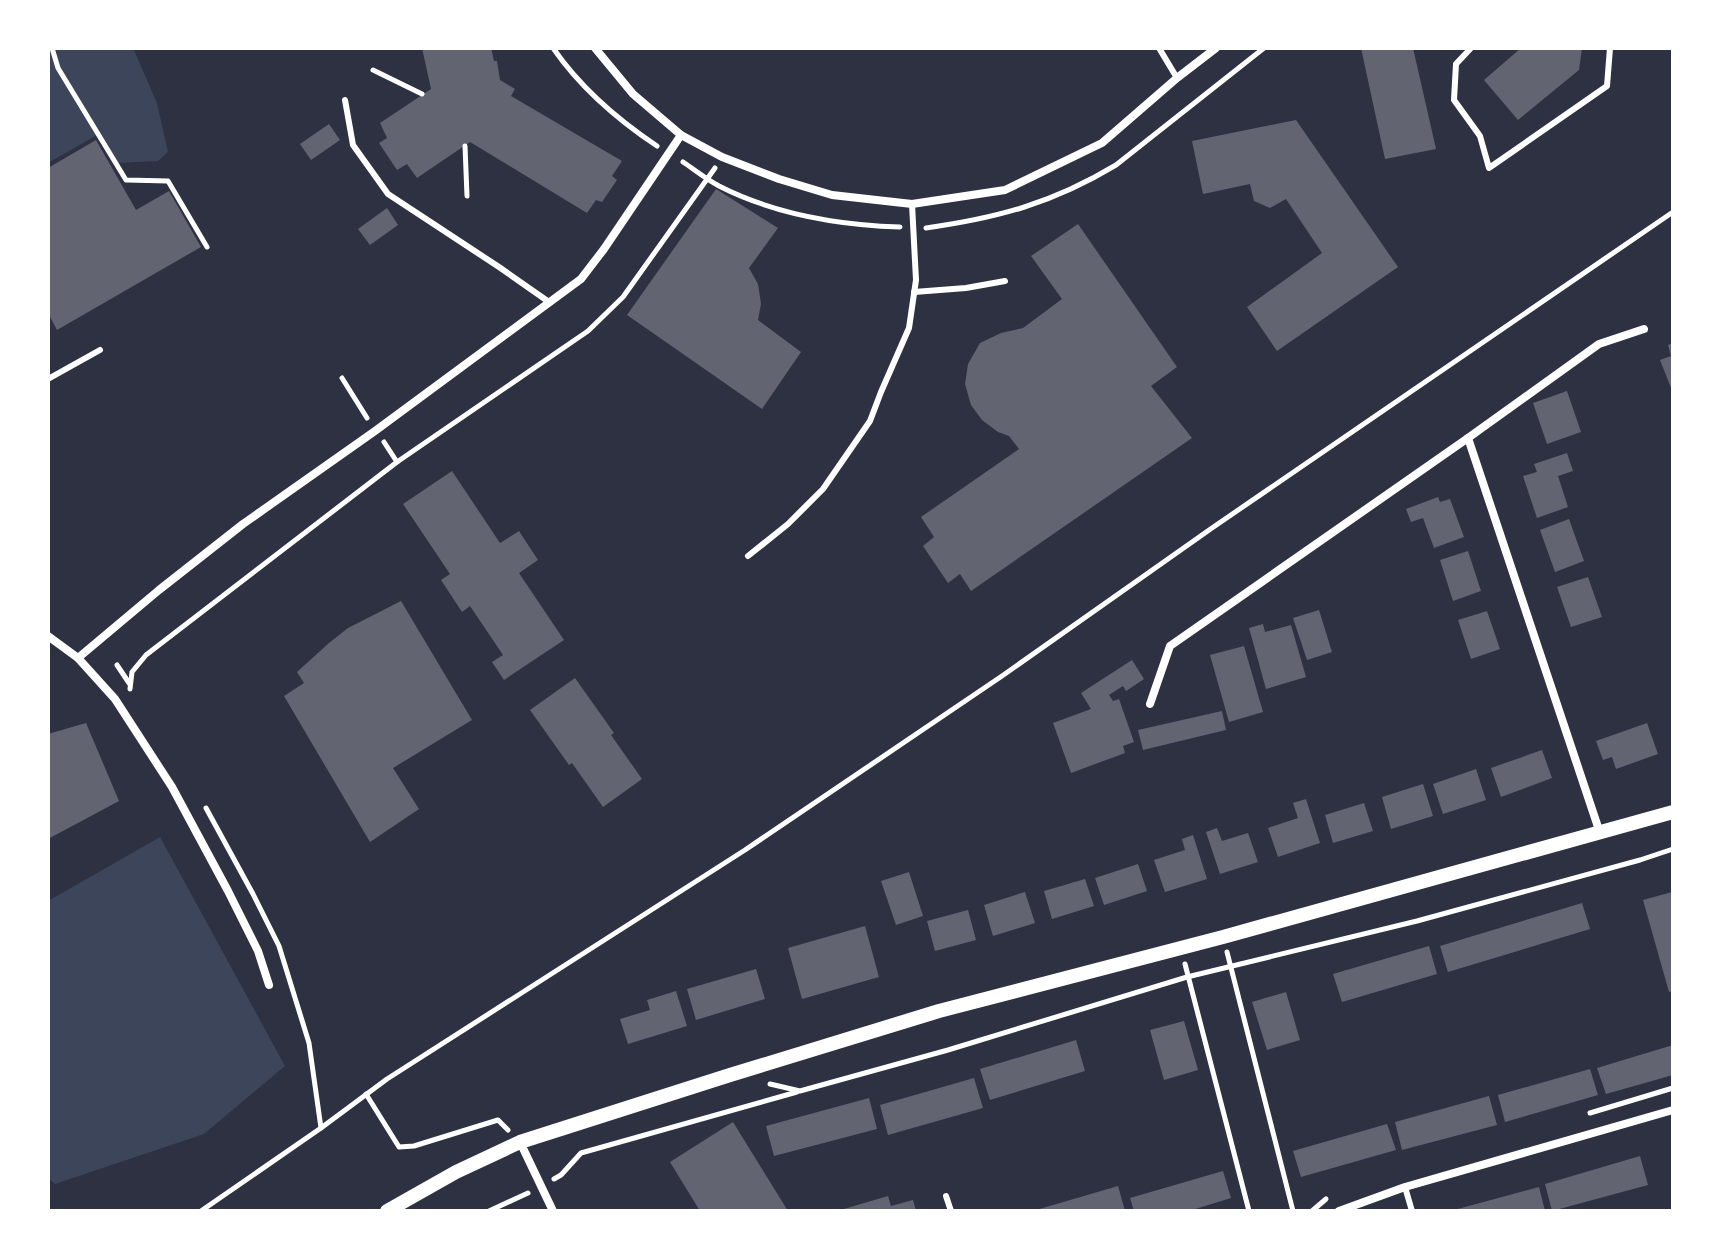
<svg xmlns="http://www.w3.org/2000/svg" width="1721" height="1259" font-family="'Public Sans',sans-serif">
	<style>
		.green { fill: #3c4559 }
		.building { fill: #626471 }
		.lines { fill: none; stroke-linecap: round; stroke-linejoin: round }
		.path { stroke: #fff; stroke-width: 5 }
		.service { stroke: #fff; stroke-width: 6 }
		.minor { stroke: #fff; stroke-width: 8 }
		.tertiary { stroke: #fff; stroke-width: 14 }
	</style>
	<rect width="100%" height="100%" fill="#2d3142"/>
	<g class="green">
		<path d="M48,48H133L157,103L168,152L158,161L116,163L99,134L48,163Z"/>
		<path d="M160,837L285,1066L204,1134L55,1184L48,1178V901Z"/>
	</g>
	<g class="building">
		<path d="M422,48H491L494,61H497L500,80L515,89L511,96L622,161L612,176L617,180L602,202L596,200L587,213L470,142L417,178L407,164L397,170L379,143L387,138L380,123L431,89Z"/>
		<path d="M1361,48H1413L1436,149L1385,159Z"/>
		<path d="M1521,48H1582L1579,70L1518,120L1484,80Z"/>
		<path d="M1296,120L1398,267L1277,351L1247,307L1322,253L1286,199L1270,208L1254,201L1250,184L1203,194L1192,141Z"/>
		<path d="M329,124L340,140L311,160L300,144Z"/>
		<path d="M96,140L136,210L169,191L201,247L57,330L48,313V168Z"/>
		<path d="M716,189L778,228L749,268L758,284L761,304L758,320L801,352L762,409L627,315Z"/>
		<path d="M387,208L398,225L370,245L358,229Z"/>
		<path d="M1078,224L1177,367L1151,386L1192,438L971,591L960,574L948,583L923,546L934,537L921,517L1019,449L1009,436L998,432L982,420L971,405L965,384L968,364L980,343L1001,333L1023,328L1062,299L1031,256Z"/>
		<path d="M1673,343V393L1660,360L1671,356L1668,345Z"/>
		<path d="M1567,391L1581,432L1547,444L1533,403Z"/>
		<path d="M1567,453L1573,471L1558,476L1568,507L1537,518L1523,476L1537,472L1534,464Z"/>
		<path d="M452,471L500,543L519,531L538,560L519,573L564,640L504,680L492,662L503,655L470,606L462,612L441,580L450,574L403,504Z"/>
		<path d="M1438,497L1440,502L1450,499L1464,537L1434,548L1423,518L1411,522L1406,509Z"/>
		<path d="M1569,519L1584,561L1555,572L1540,530Z"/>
		<path d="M1468,551L1481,591L1453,601L1440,560Z"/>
		<path d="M1588,577L1602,617L1571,627L1557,587Z"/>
		<path d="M401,601L472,720L393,768L419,809L370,842L284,696L304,683L297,672L329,643L348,628Z"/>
		<path d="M1319,610L1332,652L1307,660L1293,618Z"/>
		<path d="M1487,611L1500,649L1471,659L1458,620Z"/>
		<path d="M1263,624L1265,632L1291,625L1306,677L1266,689L1249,628Z"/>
		<path d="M1244,646L1263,712L1229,722L1210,655Z"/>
		<path d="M1132,660L1144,679L1126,691L1123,686L1109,695L1113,701L1119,699L1134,742L1123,746L1125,753L1071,773L1053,723L1091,709L1081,693Z"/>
		<path d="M575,678L614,733L611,735L642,779L603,807L572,763L569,765L530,710Z"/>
		<path d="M1222,711L1226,730L1143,750L1138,730Z"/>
		<path d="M86,723L119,801L48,839V734Z"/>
		<path d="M1647,723L1658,754L1616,769L1612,757L1603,760L1596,741Z"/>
		<path d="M1542,750L1552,778L1501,797L1491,768Z"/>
		<path d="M1476,769L1486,800L1443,814L1433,784Z"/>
		<path d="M1423,784L1433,816L1391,829L1382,797Z"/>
		<path d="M1306,799L1320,843L1278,857L1268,828L1298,818L1293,803Z"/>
		<path d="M1364,803L1373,831L1333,843L1325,815Z"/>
		<path d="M1217,828L1222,841L1248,833L1258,862L1220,874L1206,832Z"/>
		<path d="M1193,835L1207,879L1165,892L1154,860L1185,850L1182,839Z"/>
		<path d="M1138,864L1147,891L1104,905L1095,878Z"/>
		<path d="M909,872L923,916L896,925L881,881Z"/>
		<path d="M1085,879L1094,906L1052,919L1044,891Z"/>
		<path d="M1025,892L1035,923L993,936L984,905Z"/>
		<path d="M1672,892L1673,991L1669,992L1643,900Z"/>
		<path d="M1582,903L1590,929L1448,972L1440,946Z"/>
		<path d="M968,910L976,940L935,951L927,921Z"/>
		<path d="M865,926L879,977L802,999L788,948Z"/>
		<path d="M1429,946L1437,974L1342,1002L1333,974Z"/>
		<path d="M756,969L765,999L696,1020L687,989Z"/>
		<path d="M676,991L687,1026L628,1044L620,1019L650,1010L647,1000Z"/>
		<path d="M1286,992L1300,1040L1267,1050L1252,1002Z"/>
		<path d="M1184,1021L1198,1070L1164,1080L1150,1030Z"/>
		<path d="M1076,1040L1085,1071L990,1100L980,1069Z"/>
		<path d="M1673,1045V1075L1606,1094L1597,1068Z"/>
		<path d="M1590,1069L1598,1095L1505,1122L1498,1095Z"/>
		<path d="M974,1078L983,1108L888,1135L880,1105Z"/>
		<path d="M1489,1096L1497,1125L1402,1150L1395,1122Z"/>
		<path d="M869,1098L877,1129L774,1156L766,1126Z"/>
		<path d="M733,1122L788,1211H700L670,1162Z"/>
		<path d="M1387,1124L1396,1150L1301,1177L1293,1151Z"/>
		<path d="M1640,1156L1648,1185L1552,1211L1545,1184Z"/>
		<path d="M1223,1171L1231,1198L1189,1211H1134L1130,1198Z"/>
		<path d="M1118,1186L1125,1211H1036V1210Z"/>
		<path d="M1539,1187L1545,1211H1455L1454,1210Z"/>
		<path d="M888,1196L891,1206L913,1200L916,1211H837Z"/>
	</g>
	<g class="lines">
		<g class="path">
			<path d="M52,48L58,68L126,180L168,181L207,247"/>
			<path d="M553,48C580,87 618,120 657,146"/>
			<path d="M373,70L422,94"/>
			<path d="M465,146L467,196"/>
			<path d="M683,162C695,170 706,179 719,186C774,214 838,225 900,227"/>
			<path d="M926,228C998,218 1053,203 1116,165L1264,48"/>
			<path d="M342,378L367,418"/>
			<path d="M384,442L397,462"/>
			<path d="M117,665L129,683"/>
			<path d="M130,689L132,672L146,655L397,462L588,331L623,297L715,168"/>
			<path d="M206,808L253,894L279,946L309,1043L321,1128"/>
			<path d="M1227,952L1293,1211"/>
			<path d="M1185,964L1249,1211"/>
			<path d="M770,1084L800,1091L948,1050L1187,977L1417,921L1640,860L1673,849"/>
			<path d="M366,1094L399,1147L414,1146L498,1120L508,1130"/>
			<path d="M1590,1113L1673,1088"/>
			<path d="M554,1179L561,1175L581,1153L797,1092"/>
			<path d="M201,1211L321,1128L387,1079L745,850L1002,676L1212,528L1673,212"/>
			<path d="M489,1211L528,1193"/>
			<path d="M1312,1211L1326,1199"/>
		</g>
		<g class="service">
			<path d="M1159,48L1177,78"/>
			<path d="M1471,48L1456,64L1454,100L1480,136L1489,168L1607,86L1610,48"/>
			<path d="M345,100L353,145L388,194L499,267L549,302"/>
			<path d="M914,292L966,288L1005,281"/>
			<path d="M48,379L100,350"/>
			<path d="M748,556L788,524L823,489L870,421L881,392L909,328L916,280L912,204"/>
			<path d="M1405,1187L1412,1211"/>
			<path d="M946,1196L951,1211"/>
		</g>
		<g class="minor">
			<path d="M595,48L633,94L681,135L722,157L779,179L832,195L912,204L1005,190L1102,143L1177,78L1216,48"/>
			<path d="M1468,438L1600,833"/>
			<path d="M48,636L78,658L115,699L172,787L228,891L258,951L269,985"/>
			<path d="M78,658L159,590L243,524L375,431L581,279L604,249L681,135"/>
			<path d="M1150,704L1170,646L1468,438L1599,344L1644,329"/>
			<path d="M520,1142L553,1211"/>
			<path d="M1339,1211L1405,1187L1673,1110"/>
		</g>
		<path class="tertiary" d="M387,1211L456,1172L520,1142L730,1075L939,1011L1223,937L1673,812"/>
	</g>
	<rect width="1721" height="1259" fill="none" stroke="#ffffff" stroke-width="100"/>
</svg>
